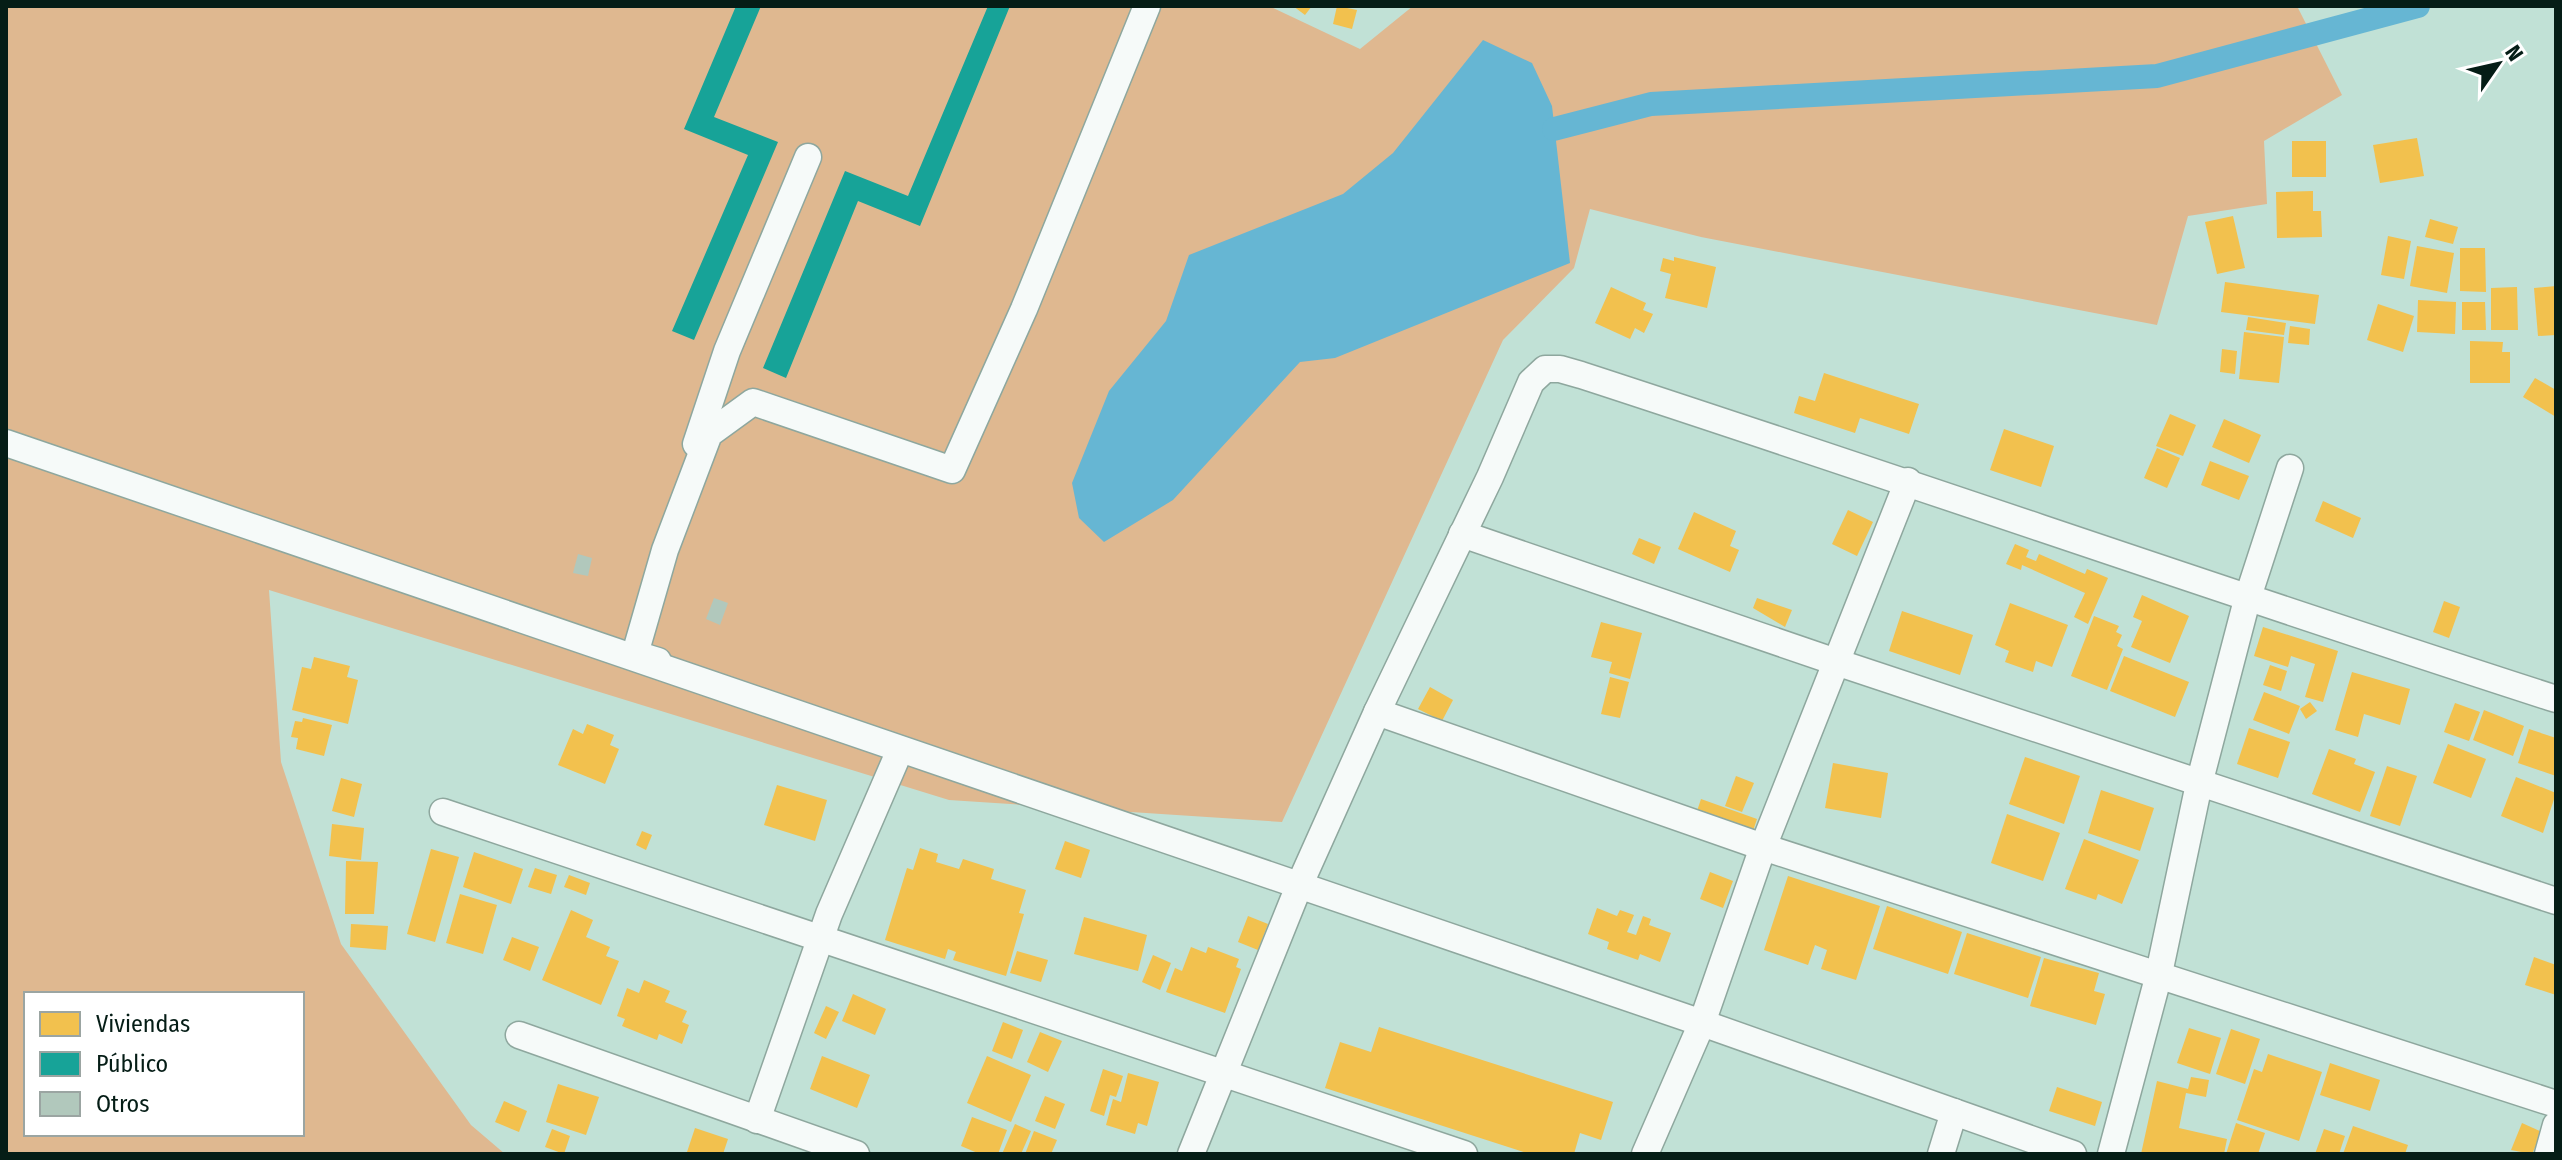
<svg xmlns="http://www.w3.org/2000/svg" width="2562" height="1160" font-family="'Fira Sans Condensed',sans-serif">
	<style>
		.forest { fill: #dfb890; fill-rule: evenodd }
		.water { fill: #66b6d3 }
		.homes { fill: #f2c14e }
		.public { fill: #17a398 }
		.lines { fill: none; stroke-linecap: round; stroke-linejoin: round }
		.canal { stroke: #66b6d3; stroke-width: 24 }
		.building { fill: #b1c8bc }
		.minor-casing { stroke: #8ea79e; stroke-width: 29 }
		.minor { stroke: #f6faf9; stroke-width: 26 }
	</style>
	<rect width="100%" height="100%" fill="#c1e1d6"/>
	<path class="forest" d="M6,6H1269L1360,49L1413,6H2297L2342,95L2264,141L2267,204L2188,216L2157,325L1701,237L1590,209L1574,268L1503,340L1282,822L949,800L269,590L281,762L341,944L471,1125L505,1154H6ZM26,994H302V1134H26Z"/>
	<path class="water" d="M1483,40L1532,63L1552,106L1570,263L1335,358L1300,362L1173,500L1104,542L1079,518L1072,483L1109,391L1166,321L1189,255L1343,194L1393,153Z"/>
	<g class="homes">
		<path d="M1293,6H1312L1305,15Z"/>
		<path d="M1337,6L1357,10L1352,29L1333,24Z"/>
		<path d="M2417,138L2424,176L2380,183L2373,145Z"/>
		<rect x="2292" y="141" width="34" height="36"/>
		<path d="M2313,191V211H2321L2322,237L2277,238L2276,192Z"/>
		<path d="M2233,216L2245,268L2217,274L2205,222Z"/>
		<path d="M2430,219L2458,227L2453,244L2425,237Z"/>
		<path d="M2388,236L2411,241L2404,279L2381,275Z"/>
		<path d="M2417,246L2454,253L2447,293L2410,286Z"/>
		<path d="M2460,248H2485L2486,292L2460,291Z"/>
		<path d="M1674,257L1716,267L1707,308L1665,298L1671,274L1660,271L1663,258L1674,261Z"/>
		<path d="M2225,282L2319,295L2315,324L2221,312Z"/>
		<path d="M2556,286V335L2538,336L2534,288Z"/>
		<path d="M1611,287L1646,303L1643,310L1653,314L1644,333L1635,328L1630,339L1595,323Z"/>
		<path d="M2517,287L2518,330H2491V288Z"/>
		<path d="M2418,300L2456,302L2455,334L2417,332Z"/>
		<path d="M2462,302H2485L2486,330H2462Z"/>
		<path d="M2378,304L2414,316L2403,352L2367,340Z"/>
		<path d="M2248,317L2286,323L2284,335L2246,330Z"/>
		<path d="M2290,326L2310,329L2309,345L2288,343Z"/>
		<path d="M2244,332L2284,337L2279,383L2239,379Z"/>
		<path d="M2470,341L2503,342L2502,352H2510V383H2470Z"/>
		<path d="M2222,349L2237,351L2235,374L2220,372Z"/>
		<path d="M1824,373L1919,404L1909,434L1860,418L1855,433L1794,413L1799,396L1815,401Z"/>
		<path d="M2535,378L2556,390V417L2523,397Z"/>
		<path d="M2170,414L2196,425L2183,456L2156,446Z"/>
		<path d="M2224,419L2261,435L2249,463L2212,447Z"/>
		<path d="M2004,429L2054,446L2041,487L1990,470Z"/>
		<path d="M2157,448L2180,458L2167,488L2144,478Z"/>
		<path d="M2210,461L2249,476L2239,500L2201,485Z"/>
		<path d="M2323,501L2361,518L2353,538L2315,521Z"/>
		<path d="M1848,510L1873,522L1857,556L1832,544Z"/>
		<path d="M1694,512L1736,531L1730,546L1739,550L1730,572L1678,549Z"/>
		<path d="M1639,538L1661,547L1654,564L1632,554Z"/>
		<path d="M2015,544L2029,550L2026,557L2036,561L2039,554L2085,574L2087,569L2108,578L2088,624L2074,617L2085,593L2022,565L2021,570L2006,564Z"/>
		<path d="M2142,595L2189,616L2170,663L2131,647L2142,621L2133,617Z"/>
		<path d="M1757,598L1792,610L1785,627L1753,608Z"/>
		<path d="M2444,601L2460,607L2449,638L2433,632Z"/>
		<path d="M2010,603L2068,625L2052,667L2036,661L2033,672L2005,662L2009,651L1995,645Z"/>
		<path d="M1902,611L1973,635L1960,675L1889,651Z"/>
		<path d="M2094,616L2119,626L2116,632L2122,635L2117,646L2123,649L2107,690L2071,676Z"/>
		<path d="M1601,622L1642,633L1630,679L1609,673L1612,662L1591,657Z"/>
		<path d="M2263,627L2338,651L2323,702L2305,697L2315,664L2291,656L2288,667L2254,656Z"/>
		<path d="M2124,656L2189,682L2175,717L2110,691Z"/>
		<path d="M314,657L350,666L347,677L358,680L348,724L292,710L302,667L311,669Z"/>
		<path d="M2270,665L2287,671L2281,691L2263,685Z"/>
		<path d="M2352,672L2410,689L2400,725L2364,714L2358,737L2335,730Z"/>
		<path d="M1610,677L1629,682L1620,718L1601,714Z"/>
		<path d="M1430,687L1453,700L1442,721L1418,709Z"/>
		<path d="M2264,692L2300,706L2289,734L2253,720Z"/>
		<path d="M2310,702L2317,711L2306,719L2300,709Z"/>
		<path d="M2455,703L2480,712L2469,741L2444,732Z"/>
		<path d="M2484,710L2524,726L2513,756L2473,740Z"/>
		<path d="M303,718L332,725L324,756L296,749L298,738L291,737L295,721L302,722Z"/>
		<path d="M587,724L614,735L610,745L619,749L605,784L558,765L573,729L583,734Z"/>
		<path d="M2249,728L2290,742L2278,778L2237,764Z"/>
		<path d="M2529,729L2556,738V776L2518,763Z"/>
		<path d="M2448,744L2486,759L2471,798L2433,783Z"/>
		<path d="M2329,749L2356,759L2354,764L2375,772L2360,812L2312,794Z"/>
		<path d="M2025,757L2080,776L2064,824L2009,804Z"/>
		<path d="M1833,763L1888,773L1881,818L1825,808Z"/>
		<path d="M2387,766L2417,776L2400,826L2370,816Z"/>
		<path d="M1736,776L1754,783L1742,812L1725,806Z"/>
		<path d="M2516,777L2556,793L2543,833L2501,816Z"/>
		<path d="M341,778L362,784L354,817L332,811Z"/>
		<path d="M777,785L827,800L815,841L764,825Z"/>
		<path d="M2101,790L2154,808L2140,851L2088,833Z"/>
		<path d="M1701,799L1757,819L1750,840L1694,820Z"/>
		<path d="M2007,814L2060,833L2043,881L1991,863Z"/>
		<path d="M332,824L364,828L361,860L329,856Z"/>
		<path d="M642,831L652,835L646,850L636,845Z"/>
		<path d="M2084,839L2139,860L2122,904L2098,894L2096,900L2065,889Z"/>
		<path d="M1065,841L1090,850L1081,878L1055,869Z"/>
		<path d="M920,848L938,854L936,862L959,869L963,859L994,869L991,879L1026,890L1019,913L1024,914L1006,976L953,960L956,952L948,949L945,959L885,940L907,868L913,870Z"/>
		<path d="M431,849L459,857L435,942L407,934Z"/>
		<path d="M474,852L523,869L511,904L463,887Z"/>
		<path d="M346,861L378,862L374,914H345Z"/>
		<path d="M535,868L557,875L551,894L528,887Z"/>
		<path d="M1710,872L1733,881L1723,908L1700,899Z"/>
		<path d="M569,875L590,883L586,895L564,887Z"/>
		<path d="M1788,876L1880,906L1856,980L1821,969L1827,950L1815,945L1808,965L1764,950Z"/>
		<path d="M460,894L497,905L483,954L446,943Z"/>
		<path d="M1887,906L1962,932L1948,974L1873,949Z"/>
		<path d="M1597,908L1617,916L1620,910L1634,915L1627,932L1636,935L1643,916L1651,919L1649,925L1671,933L1660,962L1640,954L1638,960L1607,949L1609,942L1588,934Z"/>
		<path d="M571,910L593,920L586,937L610,947L606,956L619,961L601,1005L542,980Z"/>
		<path d="M1248,916L1268,924L1258,950L1238,942Z"/>
		<path d="M1084,917L1147,935L1138,971L1074,954Z"/>
		<path d="M351,924L388,926L386,950L350,947Z"/>
		<path d="M1967,933L2041,957L2028,998L1954,974Z"/>
		<path d="M512,937L539,947L530,971L503,960Z"/>
		<path d="M1191,947L1206,953L1208,947L1239,959L1236,967L1241,969L1225,1013L1166,992L1175,968L1182,971Z"/>
		<path d="M1017,951L1048,960L1041,982L1010,973Z"/>
		<path d="M1153,955L1171,963L1160,990L1142,982Z"/>
		<path d="M2534,957L2556,965V995L2525,985Z"/>
		<path d="M2044,958L2099,973L2094,991L2105,994L2096,1025L2030,1006Z"/>
		<path d="M644,980L670,991L665,1002L687,1011L682,1022L689,1025L682,1044L659,1034L657,1040L622,1026L625,1019L617,1016L627,988L639,993Z"/>
		<path d="M853,994L886,1009L875,1035L842,1021Z"/>
		<path d="M826,1006L839,1012L826,1039L814,1033Z"/>
		<path d="M1003,1022L1023,1030L1012,1059L992,1051Z"/>
		<path d="M1379,1027L1613,1102L1601,1140L1580,1133L1574,1154H1530L1325,1088L1340,1042L1371,1052Z"/>
		<path d="M2189,1028L2221,1038L2210,1074L2177,1063Z"/>
		<path d="M2231,1029L2260,1039L2245,1084L2216,1074Z"/>
		<path d="M1040,1032L1062,1041L1048,1072L1027,1062Z"/>
		<path d="M2268,1054L2322,1072L2299,1141L2237,1120L2254,1069L2262,1072Z"/>
		<path d="M822,1056L870,1075L857,1108L810,1089Z"/>
		<path d="M987,1056L1031,1075L1011,1122L967,1103Z"/>
		<path d="M2330,1063L2380,1080L2370,1111L2320,1095Z"/>
		<path d="M1103,1069L1123,1076L1116,1097L1110,1095L1104,1116L1090,1111Z"/>
		<path d="M1128,1073L1159,1082L1147,1126L1138,1123L1135,1134L1106,1125L1113,1099L1121,1102Z"/>
		<path d="M2191,1077L2209,1080L2206,1097L2186,1093L2179,1128L2227,1139L2224,1154H2141L2157,1081L2188,1089Z"/>
		<path d="M558,1084L599,1097L586,1135L546,1122Z"/>
		<path d="M2057,1087L2102,1102L2095,1126L2049,1111Z"/>
		<path d="M1045,1096L1065,1104L1055,1129L1035,1121Z"/>
		<path d="M504,1101L527,1111L519,1132L495,1122Z"/>
		<path d="M972,1117L1007,1130L998,1154H980L961,1146Z"/>
		<path d="M2236,1123L2265,1133L2258,1154H2226Z"/>
		<path d="M2522,1123L2542,1132L2532,1154L2511,1150Z"/>
		<path d="M1015,1124L1031,1131L1021,1154H1002Z"/>
		<path d="M2353,1126L2408,1145L2405,1154H2343Z"/>
		<path d="M695,1128L728,1139L723,1154L687,1152Z"/>
		<path d="M552,1129L570,1136L564,1154L545,1147Z"/>
		<path d="M2324,1129L2345,1136L2339,1154H2315Z"/>
		<path d="M1034,1131L1057,1140L1051,1154H1025Z"/>
	</g>
	<g class="public">
		<path d="M736,6H761L714,117L778,142L694,340L672,331L748,155L684,129Z"/>
		<path d="M988,6H1010L920,226L858,201L786,378L763,368L845,171L908,196Z"/>
	</g>
	<g class="lines">
		<path class="canal" d="M1554,129L1651,104L2157,76L2418,6"/>
	</g>
	<g class="building">
		<path d="M578,554L592,558L588,576L573,573Z"/>
		<path d="M714,598L728,603L720,625L706,619Z"/>
	</g>
	<g class="lines">
		<g class="minor-casing">
			<g id="minor">
				<path d="M6,443L1702,1023L2073,1154"/>
				<path d="M696,444L727,351L808,157"/>
				<path d="M1462,534L1836,662L2556,901"/>
				<path d="M658,661L635,654L665,550L709,434L753,402L952,470L1024,309L1147,6"/>
				<path d="M1377,712L1763,847L2556,1104"/>
				<path d="M443,812L1464,1154"/>
				<path d="M519,1035L856,1154"/>
				<path d="M757,1120L829,914L900,750"/>
				<path d="M1191,1154L1299,886L1377,712L1490,477L1531,382L1545,369H1560L1581,375C1907,481 2230,594 2556,699"/>
				<path d="M1645,1154L1702,1023L1763,847L1908,481"/>
				<path d="M1941,1154L1954,1112"/>
				<path d="M2111,1154L2158,978L2199,784L2247,600L2290,468"/>
				<path d="M2548,1154L2556,1125"/>
			</g>
		</g>
		<use href="#minor" class="minor"/>
	</g>
	<rect width="2562" height="1160" fill="none" stroke="#051d16" stroke-width="16"/>
	<rect x="24" y="992" width="280" height="144" fill="#ffffff" stroke="#9ba5a2" stroke-width="2"/>
	<rect x="40" y="1012" width="40" height="24" fill="#f2c14e" stroke="#9ba5a2" stroke-width="2"/>
	<text x="96" y="1032" font-size="24" fill="#051d16">Viviendas</text>
	<rect x="40" y="1052" width="40" height="24" fill="#17a398" stroke="#9ba5a2" stroke-width="2"/>
	<text x="96" y="1072" font-size="24" fill="#051d16">Público</text>
	<rect x="40" y="1092" width="40" height="24" fill="#b1c8bc" stroke="#9ba5a2" stroke-width="2"/>
	<text x="96" y="1112" font-size="24" fill="#051d16">Otros</text>
	<g transform="translate(2498 64) rotate(56)" stroke="#ffffff" stroke-width="6" paint-order="stroke">
	<path d="M0-6L14 30L0 20L-14 30Z" fill="#051d16"/>
	<text y="-12" font-size="22" font-weight="bold" text-anchor="middle" fill="#051d16">N</text>
	</g>
</svg>
